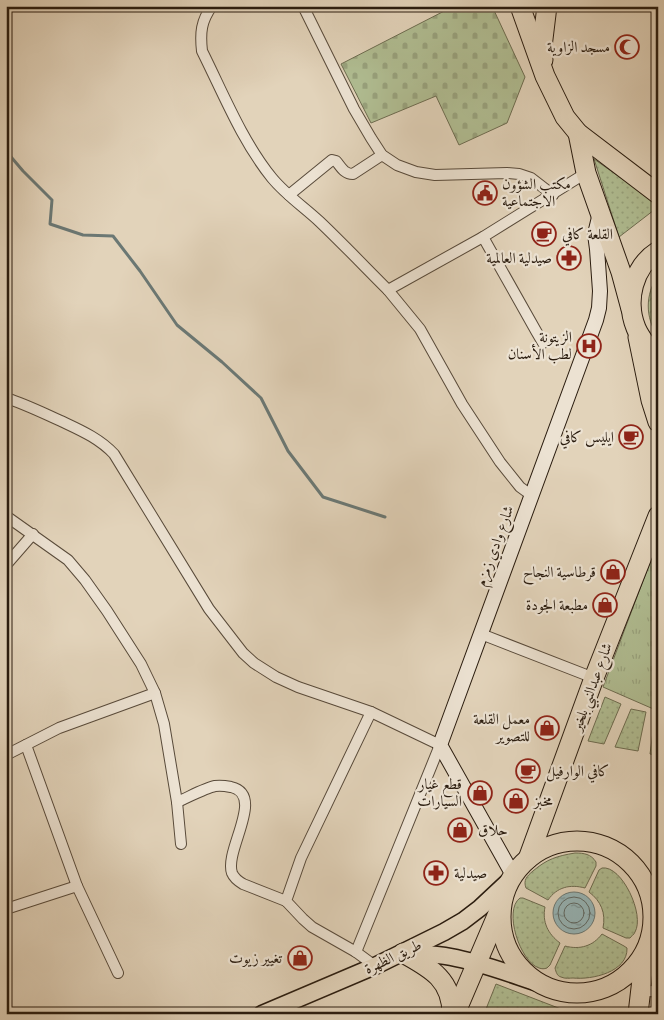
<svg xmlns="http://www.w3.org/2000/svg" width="664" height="1020" font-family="'Libre Bodoni',Amiri,serif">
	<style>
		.grass { fill: url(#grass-dots); stroke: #6d6c50 }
		.cemetery { fill: url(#cemetery-stones); stroke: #6d6c50 }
		.park { fill: url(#park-tufts); stroke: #6d6c50 }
		.garden { fill: url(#garden-furrows); stroke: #6d6c50 }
		.water { fill: url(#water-ripples); stroke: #6b7874 }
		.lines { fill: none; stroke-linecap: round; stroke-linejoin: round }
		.shore { stroke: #606964; stroke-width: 1 }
		.stream { stroke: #6b7874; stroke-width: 3 }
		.street-casing { stroke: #584a3a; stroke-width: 12 }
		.secondary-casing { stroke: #2a1c0f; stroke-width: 16 }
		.primary-casing { stroke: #2a1c0f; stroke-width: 19 }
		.highway-casing { stroke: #2a1c0f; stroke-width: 21 }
		.street { stroke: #ece2d2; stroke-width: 10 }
		.secondary { stroke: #ece2d2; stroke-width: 14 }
		.primary { stroke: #e2d3ba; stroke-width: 16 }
		.highway { stroke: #e2d3ba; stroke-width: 19 }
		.labels { text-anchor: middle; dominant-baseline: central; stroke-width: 4.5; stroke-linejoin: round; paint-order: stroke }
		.poi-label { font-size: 15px; fill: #2a1c0f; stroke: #ece2d2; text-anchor: end }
		.street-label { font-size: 15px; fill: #2a1c0f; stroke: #ece2d2 }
	</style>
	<defs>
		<pattern id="grass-dots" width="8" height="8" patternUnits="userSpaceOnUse" patternTransform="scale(1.25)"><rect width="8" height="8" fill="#b0bd92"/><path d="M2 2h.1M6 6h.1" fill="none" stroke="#98a27d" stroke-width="1.8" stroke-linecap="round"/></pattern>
		<pattern id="cemetery-stones" width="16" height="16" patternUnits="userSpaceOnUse" patternTransform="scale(1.25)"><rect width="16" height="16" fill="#b0bd92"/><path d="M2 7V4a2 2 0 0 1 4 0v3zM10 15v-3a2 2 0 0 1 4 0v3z" fill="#98a27d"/></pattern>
		<pattern id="park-tufts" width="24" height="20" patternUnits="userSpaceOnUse" patternTransform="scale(1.25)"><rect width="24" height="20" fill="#b0bd92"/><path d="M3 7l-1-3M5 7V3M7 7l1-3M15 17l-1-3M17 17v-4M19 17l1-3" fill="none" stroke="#98a27d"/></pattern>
		<pattern id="garden-furrows" width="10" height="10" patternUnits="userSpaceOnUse" patternTransform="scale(1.25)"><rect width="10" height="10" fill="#b0bd92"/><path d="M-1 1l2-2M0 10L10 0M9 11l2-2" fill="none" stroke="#98a27d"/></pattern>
		<pattern id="water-ripples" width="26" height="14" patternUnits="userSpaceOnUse" patternTransform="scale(1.25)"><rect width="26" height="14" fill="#97b6b8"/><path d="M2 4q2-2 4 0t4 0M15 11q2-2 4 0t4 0" fill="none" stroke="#7b9394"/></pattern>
	</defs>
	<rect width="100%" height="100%" fill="#e2d3ba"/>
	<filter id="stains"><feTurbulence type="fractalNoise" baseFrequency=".004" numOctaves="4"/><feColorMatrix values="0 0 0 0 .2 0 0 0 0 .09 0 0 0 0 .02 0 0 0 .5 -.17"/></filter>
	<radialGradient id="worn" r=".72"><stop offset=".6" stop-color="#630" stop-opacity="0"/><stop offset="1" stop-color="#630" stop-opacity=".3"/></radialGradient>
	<g class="grass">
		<path d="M594,159L658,204V207L619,237Z"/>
		<path d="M605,697L621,704L604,744L588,741Z"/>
		<path d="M631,709L646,712L638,751L615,747Z"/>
		<path d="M655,717L658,718V755L650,754Z"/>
		<path d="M575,853C584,853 591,854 596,862V866L585,888C570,884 557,887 548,900L526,888C523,880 527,876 533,871C547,859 557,856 575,853Z"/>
		<path d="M602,868C622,865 645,915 635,932C634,935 631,936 630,938H626L603,928C606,913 601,901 589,892L599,870Z"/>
		<path d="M520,898H523L545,907C542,922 548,934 560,943L550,965L547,968C544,969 542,969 539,968C520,962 503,910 520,898Z"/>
		<path d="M602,934L624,946L627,948C628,972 592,980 573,978C570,978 565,979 561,977C557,976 556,972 555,968L565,946C580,950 593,946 602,934Z"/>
		<path d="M496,984L574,1014H484Z"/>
	</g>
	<path class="cemetery" d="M454,6H492L525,77L507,123L459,145L436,96L371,123L341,64Z"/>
	<path class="park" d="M658,541V711L603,687Z"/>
	<path class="garden" d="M658,275V337C645,317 645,295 658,275Z"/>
	<circle class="water" cx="574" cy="913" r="21"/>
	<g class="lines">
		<g class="shore">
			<circle cx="574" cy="913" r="16"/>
			<circle cx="574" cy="913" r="10"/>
		</g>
		<path class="stream" d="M6,151L23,171L52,200L50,224L83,235L113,236L140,271L177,325L222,362L261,398L288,451L323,497L385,517"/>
		<g class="street-casing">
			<g id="street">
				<path d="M212,6C201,21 200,33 202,51C223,93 242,141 272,178C286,195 304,207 320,222C343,244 365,267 388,290"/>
				<path d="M303,6L354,109L371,138L382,155L397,165L416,172L435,175L507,173L519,174L531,178L553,195"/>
				<path d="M289,195L332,160L336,161C341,167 344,174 353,174L382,155"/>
				<path d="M483,237L536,331L543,343"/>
				<path d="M6,398C25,404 43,413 61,421C80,430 99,438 114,454L209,609L243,653L254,663L276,677L298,687L371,712L440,745L356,952"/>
				<path d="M531,495L520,487L500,462L462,404L420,329L388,290L483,237L586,173"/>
				<path d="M6,516L68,560L85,580L107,611L141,664L155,693L164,724L177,802L181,844"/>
				<path d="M6,565L33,534"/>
				<path d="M481,634L594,678"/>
				<path d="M371,712L301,858L286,901L303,919L312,927L356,952L375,966"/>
				<path d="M26,745L77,886"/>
				<path d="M6,755L59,728L155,693"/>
				<path d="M177,802C187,798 205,788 215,786C221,785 226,786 231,787C266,795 224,850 232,873C234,878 238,881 243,884L286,901"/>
				<path d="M6,909L77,886L118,973"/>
				<path d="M641,990L658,992"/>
			</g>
		</g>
		<g class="secondary-casing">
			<path id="secondary" d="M513,875L440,745L596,320L599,308L600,291L597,249L595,234L600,213"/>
		</g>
		<g class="primary-casing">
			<g id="primary">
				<path d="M405,953C421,954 436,954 451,957C483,963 513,975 544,985"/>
				<path d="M262,1014L375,966L444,932L463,921L480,908L511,879"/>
			</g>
		</g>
		<g class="highway-casing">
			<g id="highway">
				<path d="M520,6L545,76L565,117L578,133L658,194"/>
				<path d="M543,60L542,47L547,6"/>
				<path d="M578,133L586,173L621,272L631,309"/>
				<path d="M658,251C633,267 625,301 636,328C638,333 641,337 644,342C649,347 652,352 658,356"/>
				<path d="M638,337L651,400L658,422"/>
				<circle cx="577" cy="917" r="76"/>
				<path d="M528,859L594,678L658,516"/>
				<path d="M403,953C430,968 452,979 452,1014"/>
				<path d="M455,1014L499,911"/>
				<path d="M638,1014L645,953"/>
			</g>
		</g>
		<use href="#street" class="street"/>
		<use href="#secondary" class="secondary"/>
		<use href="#primary" class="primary"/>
		<use href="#highway" class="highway"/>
	</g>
	<defs>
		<g id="mosque-ring" transform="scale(1.25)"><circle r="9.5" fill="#ece2d2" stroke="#8f2418" stroke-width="1.5"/><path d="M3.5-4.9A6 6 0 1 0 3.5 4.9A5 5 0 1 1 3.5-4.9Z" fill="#8f2418"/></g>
		<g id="civic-ring" transform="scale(1.25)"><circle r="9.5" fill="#ece2d2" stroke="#8f2418" stroke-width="1.5"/><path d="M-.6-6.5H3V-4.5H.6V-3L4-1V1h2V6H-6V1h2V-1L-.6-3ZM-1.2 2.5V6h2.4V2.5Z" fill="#8f2418"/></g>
		<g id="cafe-ring" transform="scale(1.25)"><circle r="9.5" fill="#ece2d2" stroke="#8f2418" stroke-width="1.5"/><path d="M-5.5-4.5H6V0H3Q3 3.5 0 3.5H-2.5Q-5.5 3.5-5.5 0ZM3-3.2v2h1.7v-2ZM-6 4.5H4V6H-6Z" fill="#8f2418"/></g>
		<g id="pharmacy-ring" transform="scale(1.25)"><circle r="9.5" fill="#ece2d2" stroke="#8f2418" stroke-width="1.5"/><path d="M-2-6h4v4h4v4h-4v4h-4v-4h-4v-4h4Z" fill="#8f2418"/></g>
		<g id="hospital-ring" transform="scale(1.25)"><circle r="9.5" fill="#ece2d2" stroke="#8f2418" stroke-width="1.5"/><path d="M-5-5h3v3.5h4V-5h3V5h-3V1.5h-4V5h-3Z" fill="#8f2418"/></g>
		<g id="shop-ring" transform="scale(1.25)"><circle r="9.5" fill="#ece2d2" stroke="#8f2418" stroke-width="1.5"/><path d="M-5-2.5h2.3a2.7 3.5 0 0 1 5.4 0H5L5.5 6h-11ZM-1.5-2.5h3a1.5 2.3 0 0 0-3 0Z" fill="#8f2418"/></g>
	</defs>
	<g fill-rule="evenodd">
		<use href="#mosque-ring" x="627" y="47"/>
		<use href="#civic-ring" x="485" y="193"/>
		<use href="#cafe-ring" x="544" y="234"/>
		<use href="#pharmacy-ring" x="569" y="258"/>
		<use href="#hospital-ring" x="589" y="346"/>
		<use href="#cafe-ring" x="631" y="437"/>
		<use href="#shop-ring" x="613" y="572"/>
		<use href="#shop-ring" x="605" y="605"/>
		<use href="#shop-ring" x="547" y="728"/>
		<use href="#cafe-ring" x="528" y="771"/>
		<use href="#shop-ring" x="480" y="793"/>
		<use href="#shop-ring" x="516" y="801"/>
		<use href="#shop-ring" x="460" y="830"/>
		<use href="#pharmacy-ring" x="436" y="873"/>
		<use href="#shop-ring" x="300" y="958"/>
	</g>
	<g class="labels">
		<g class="poi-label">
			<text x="610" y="47">مسجد الزاوية</text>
			<text x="502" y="184" text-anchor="start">مكتب الشؤون<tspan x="502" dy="17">الاجتماعية</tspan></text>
			<text x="562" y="234" text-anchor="start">القلعة كافي</text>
			<text x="552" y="258">صيدلية العالمية</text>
			<text x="572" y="337">الزيتونة<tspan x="572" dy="17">لطب الأسنان</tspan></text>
			<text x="614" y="437">ايليس كافي</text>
			<text x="596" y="572">قرطاسية النجاح</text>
			<text x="588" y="605">مطبعة الجودة</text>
			<text x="530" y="719">معمل القلعة<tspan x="530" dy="17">للتصوير</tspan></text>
			<text x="546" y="771" text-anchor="start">كافي الوارفيل</text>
			<text x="462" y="784">قطع غيار<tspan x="462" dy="17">السيارات</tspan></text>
			<text x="534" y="801" text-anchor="start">مخبز</text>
			<text x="478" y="830" text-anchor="start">حلاق</text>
			<text x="454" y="873" text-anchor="start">صيدلية</text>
			<text x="282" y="958">تغيير زيوت</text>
		</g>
		<g class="street-label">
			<text transform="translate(495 546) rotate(-70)">شارع وادي زمزم</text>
			<text transform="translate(592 687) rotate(-70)">شارع عبدالنبي بلخير</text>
			<text transform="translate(393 957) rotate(-25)">طريق الظهرة</text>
		</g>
	</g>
	<rect width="664" height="1020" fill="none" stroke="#e2d3ba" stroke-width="25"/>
	<rect x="8" y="8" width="649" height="1005" fill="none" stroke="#2a1c0f" stroke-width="2.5"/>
	<rect x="12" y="12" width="639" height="995" fill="none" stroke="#2a1c0f"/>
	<rect width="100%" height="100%" filter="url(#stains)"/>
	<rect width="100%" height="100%" fill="url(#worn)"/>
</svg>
